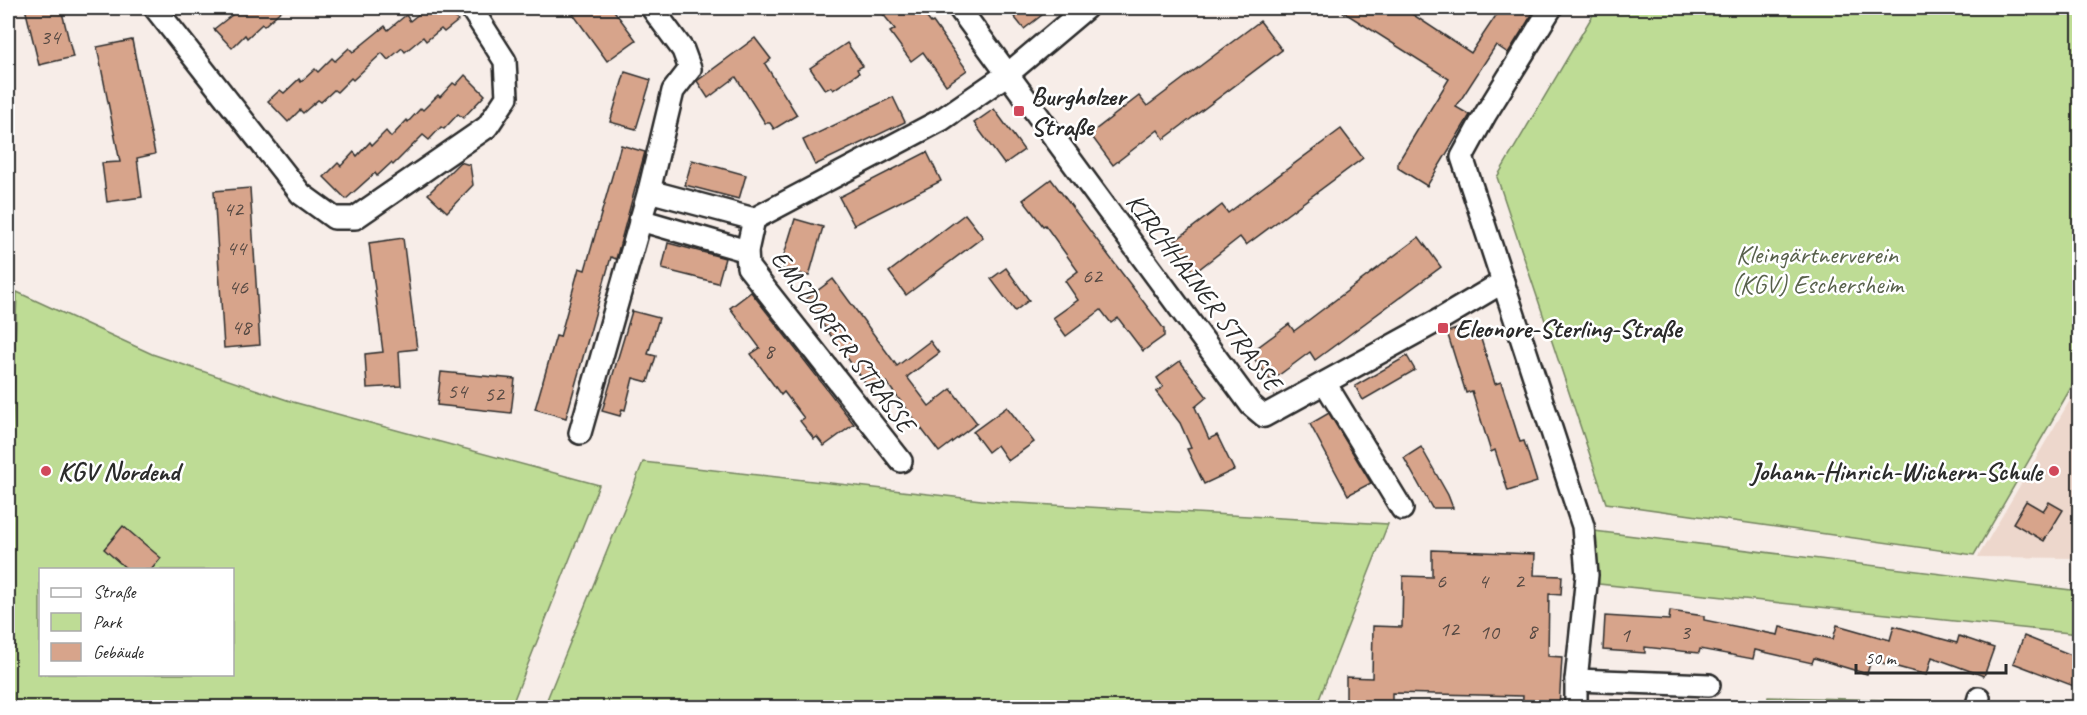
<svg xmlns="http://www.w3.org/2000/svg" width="2087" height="715" font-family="Caveat,sans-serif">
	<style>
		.built { fill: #edd7cc }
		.green { fill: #bedc95; stroke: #748460; stroke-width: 1.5; fill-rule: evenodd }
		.building { fill: #d7a48b; stroke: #2b2b2b; stroke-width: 1.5 }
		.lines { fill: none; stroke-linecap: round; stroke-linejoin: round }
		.minor-casing { stroke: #2b2b2b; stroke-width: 26 }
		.minor { stroke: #fff; stroke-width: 21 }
		.poi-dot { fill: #d1495b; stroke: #fff; stroke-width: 2 }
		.labels { text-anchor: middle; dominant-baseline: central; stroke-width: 5; stroke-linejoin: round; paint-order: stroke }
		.number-label { font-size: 22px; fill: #564943 }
		.poi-label { font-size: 26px; font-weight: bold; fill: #2b2b2b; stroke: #fff; text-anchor: start }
		.park-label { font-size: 26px; fill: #57604b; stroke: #fff }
		.street-label { font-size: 26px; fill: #2b2b2b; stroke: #fff }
	</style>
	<rect width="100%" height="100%" fill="#f7ede8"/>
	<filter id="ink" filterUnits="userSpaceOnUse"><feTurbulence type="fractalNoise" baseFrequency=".0167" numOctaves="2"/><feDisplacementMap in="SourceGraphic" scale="12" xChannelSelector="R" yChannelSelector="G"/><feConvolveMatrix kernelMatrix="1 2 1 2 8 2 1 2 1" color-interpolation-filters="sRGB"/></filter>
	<g filter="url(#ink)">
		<path class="built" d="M2079,385V558L1978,557Z"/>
		<g class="green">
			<path d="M1597,8H2079V374L1974,555L1606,503L1497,177Z"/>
			<path d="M17,292L152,354L293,402L599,485L511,707L8,708V520L9,517ZM40,570H232V674H40Z"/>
			<path d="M643,462L999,502L1388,524L1316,707H544Z"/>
			<path d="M1594,531L2079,591V634L1599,584Z"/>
			<path d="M1768,697L1929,701L1926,708L1767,707Z"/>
		</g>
		<g class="building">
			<path d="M25,8H61L73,57L39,65Z"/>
			<path d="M241,8H284L264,26L262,24L247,38L245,35L232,48L214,29Z"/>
			<path d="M426,8H447L458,21L444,32L441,29L426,41L423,37L405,52L402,48L388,60L382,53L353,80L351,78L337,92L334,90L321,102L318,100L303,113L300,110L288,122L268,101L280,90L284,93L299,79L301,82L315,69L318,72L332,58L335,61L349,48L353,52L385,26L388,30L406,15L410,21Z"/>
			<path d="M582,8H612L636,40L607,61L573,14Z"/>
			<path d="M878,8H919L931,23L933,22L967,70L946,85L923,52L911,61L890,32L895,29Z"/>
			<path d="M1007,8H1051L1024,29Z"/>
			<path d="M1337,8H1403L1471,53L1501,8H1536L1508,53L1496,45L1456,107L1470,115L1427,186L1398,168V162L1449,79Z"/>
			<path d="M1260,21L1282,50L1164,139L1158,130L1113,165L1090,134L1139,96L1147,106Z"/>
			<path d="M755,38L771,59L765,64L797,115L774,129L770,123H765L736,77L708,98L697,81Z"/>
			<path d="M132,40L155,154L137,158L142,197L107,202L102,163L120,162L97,47Z"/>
			<path d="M847,43L863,66L857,69L859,73L833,90L831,87L825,90L810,68Z"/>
			<path d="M625,72L651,80L636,129L610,122Z"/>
			<path d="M465,75L485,95L463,118L458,114L444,129L441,127L429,140L423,135L393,165L391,163L377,176L375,173L346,199L324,177L338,163L341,166L354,152L357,156L370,142L372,145L386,131L391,137L407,120L408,122L421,108L423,110L438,95L440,97L453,83L456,85Z"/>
			<path d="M893,97L905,122L815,165L803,140Z"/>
			<path d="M994,109L1024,150L1004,164L974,123Z"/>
			<path d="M1341,129L1363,158L1246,245L1240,237L1194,273L1171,244L1222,205L1228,213Z"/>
			<path d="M621,145L645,152L616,259L611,257L566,418L535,409L556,336L560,337L579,268L585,270Z"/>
			<path d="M927,152L941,181L854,225L839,197Z"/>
			<path d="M692,160L746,175L739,199L685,185Z"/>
			<path d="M460,162L470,165L473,185L447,212L428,194Z"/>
			<path d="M1051,179L1164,329V336L1143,351L1118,318L1111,323L1101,310L1066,336L1053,318L1078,300L1065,281L1078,271L1045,225L1043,226L1023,200Z"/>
			<path d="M250,188L260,345L224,348L214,191Z"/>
			<path d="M965,214L983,237L906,295L889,272Z"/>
			<path d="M795,219L823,227L809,276L780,268Z"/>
			<path d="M1419,237L1441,267L1315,360L1310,352L1271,381L1250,353L1289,324L1294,331Z"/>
			<path d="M403,238L417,349L399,351L401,386L367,388L365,354L383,352L369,243Z"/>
			<path d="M668,243L725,258L718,283L662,269Z"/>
			<path d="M1006,268L1029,300L1015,311L991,279Z"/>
			<path d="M833,279L897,366L930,341L939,353L907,377L929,406L951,389L977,423L939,452L886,382L872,392L805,300Z"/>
			<path d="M751,292L854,424L824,446L817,437L814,439L800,421L804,418L784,392L781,395L751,354L760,348L730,308Z"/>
			<path d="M632,311L659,318L648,354L656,356L648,382L633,378L625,410L622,409L620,416L602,411Z"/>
			<path d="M1476,323L1495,384L1501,382L1520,442L1524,441L1537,482L1508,491L1495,450L1491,452L1472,391L1466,393L1447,332Z"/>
			<path d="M1407,356L1415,370L1363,400L1355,386Z"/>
			<path d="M1180,361L1207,397L1195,407L1209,439L1217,435L1234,470L1204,484L1187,449L1191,448L1180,423L1156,392L1163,387L1157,378Z"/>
			<path d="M441,372L515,379L511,413L437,405Z"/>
			<path d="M1007,407L1034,442L1008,461L997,445L988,452L973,432Z"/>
			<path d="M1329,413L1371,483L1348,495L1310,424Z"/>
			<path d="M1421,447L1448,495L1453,508H1432L1404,458Z"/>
			<path d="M2026,501L2043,511L2049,502L2063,510L2044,541L2013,523Z"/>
			<path d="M123,526L161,558L151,570H128L104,549Z"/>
			<path d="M1432,550L1535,554L1534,575L1562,576L1561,595L1549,594L1548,656L1562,657L1559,708H1522L1523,696L1392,693V702L1346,700V677L1372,678L1373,626L1402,627L1403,576L1432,577Z"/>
			<path d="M1670,611L1704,616V620L1778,635L1780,627L1833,639L1837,625L1890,640L1894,626L1957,643L1959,636L1994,648L1984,676L1932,657L1927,675L1871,660L1867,674L1814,658L1812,663L1755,650L1753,659L1700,649L1699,653L1645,647V653L1603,650L1605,616L1669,620Z"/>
			<path d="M2024,636L2079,658V688L2013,663Z"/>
		</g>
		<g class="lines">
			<g class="minor-casing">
				<g id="minor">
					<path d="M155,8L301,194L334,218H355L487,127L507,97L505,61L471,8"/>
					<path d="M959,8L1251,405L1264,416L1439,320L1503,282"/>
					<path d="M1551,8L1485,115L1462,157L1583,526L1587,575L1576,680V708"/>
					<path d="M649,191L754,219"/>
					<path d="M754,219L941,120L1009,73L1086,8"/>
					<path d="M754,219L747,251L748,267L901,461"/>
					<path d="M640,220L747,251"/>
					<path d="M1325,383L1402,509"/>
					<path d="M580,433L649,191L673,91L690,69L683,50L652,8"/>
					<path d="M1576,680L1709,685"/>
					<path d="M1976,708L1979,698"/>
				</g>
			</g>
			<use href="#minor" class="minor"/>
		</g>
	</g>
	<g class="poi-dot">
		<rect x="1013" y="105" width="12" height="12" rx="3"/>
		<rect x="1437" y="322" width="12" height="12" rx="3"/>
		<circle cx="46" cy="471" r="6"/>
		<circle cx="2054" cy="471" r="6"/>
	</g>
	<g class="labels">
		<g class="number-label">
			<text x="50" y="37">34</text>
			<text x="233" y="209">42</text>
			<text x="236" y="248">44</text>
			<text x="1092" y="276">62</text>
			<text x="238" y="287">46</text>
			<text x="241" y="327">48</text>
			<text x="769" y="351">8</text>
			<text x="457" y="391">54</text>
			<text x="494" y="394">52</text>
			<text x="1441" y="581">6</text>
			<text x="1483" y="581">4</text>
			<text x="1519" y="581">2</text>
			<text x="1449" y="629">12</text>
			<text x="1532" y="631">8</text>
			<text x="1489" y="632">10</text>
			<text x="1685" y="632">3</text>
			<text x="1625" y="635">1</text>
		</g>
		<g class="poi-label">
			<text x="1031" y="96">Burgholzer<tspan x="1031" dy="30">Straße</tspan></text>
			<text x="1455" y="328">Eleonore-Sterling-Straße</text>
			<text x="58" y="471">KGV Nordend</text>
			<text x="2042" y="471" text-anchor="end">Johann-Hinrich-Wichern-Schule</text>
		</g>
		<g class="park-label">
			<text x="1817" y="254">Kleingärtnerverein<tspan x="1817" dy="30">(KGV) Eschersheim</tspan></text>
		</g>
		<g class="street-label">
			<text transform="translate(1204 292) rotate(53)">KIRCHHAINER STRASSE</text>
			<text transform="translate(843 341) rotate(53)">EMSDORFER STRASSE</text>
		</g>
	</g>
	<rect width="2087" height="715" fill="none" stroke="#fff" stroke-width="30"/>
	<rect x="15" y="15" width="2057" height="685" fill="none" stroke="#2b2b2b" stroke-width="2" filter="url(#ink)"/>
	<rect x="39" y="568" width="195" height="108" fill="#ffffff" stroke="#aaaaaa" stroke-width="1.5"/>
	<rect x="51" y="588" width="30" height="9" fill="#ffffff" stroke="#aaaaaa" stroke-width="1.5"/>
	<text x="93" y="598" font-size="18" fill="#2b2b2b">Straße</text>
	<rect x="51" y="613" width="30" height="18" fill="#bedc95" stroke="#aaaaaa" stroke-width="1.5"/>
	<text x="93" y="628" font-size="18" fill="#2b2b2b">Park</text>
	<rect x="51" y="643" width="30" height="18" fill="#d7a48b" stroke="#aaaaaa" stroke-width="1.5"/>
	<text x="93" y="658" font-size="18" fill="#2b2b2b">Gebäude</text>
	<path d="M1856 664v9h150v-9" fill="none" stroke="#2b2b2b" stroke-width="3"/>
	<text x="1865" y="664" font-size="18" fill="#2b2b2b" stroke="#ffffff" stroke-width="4.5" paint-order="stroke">50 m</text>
</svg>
